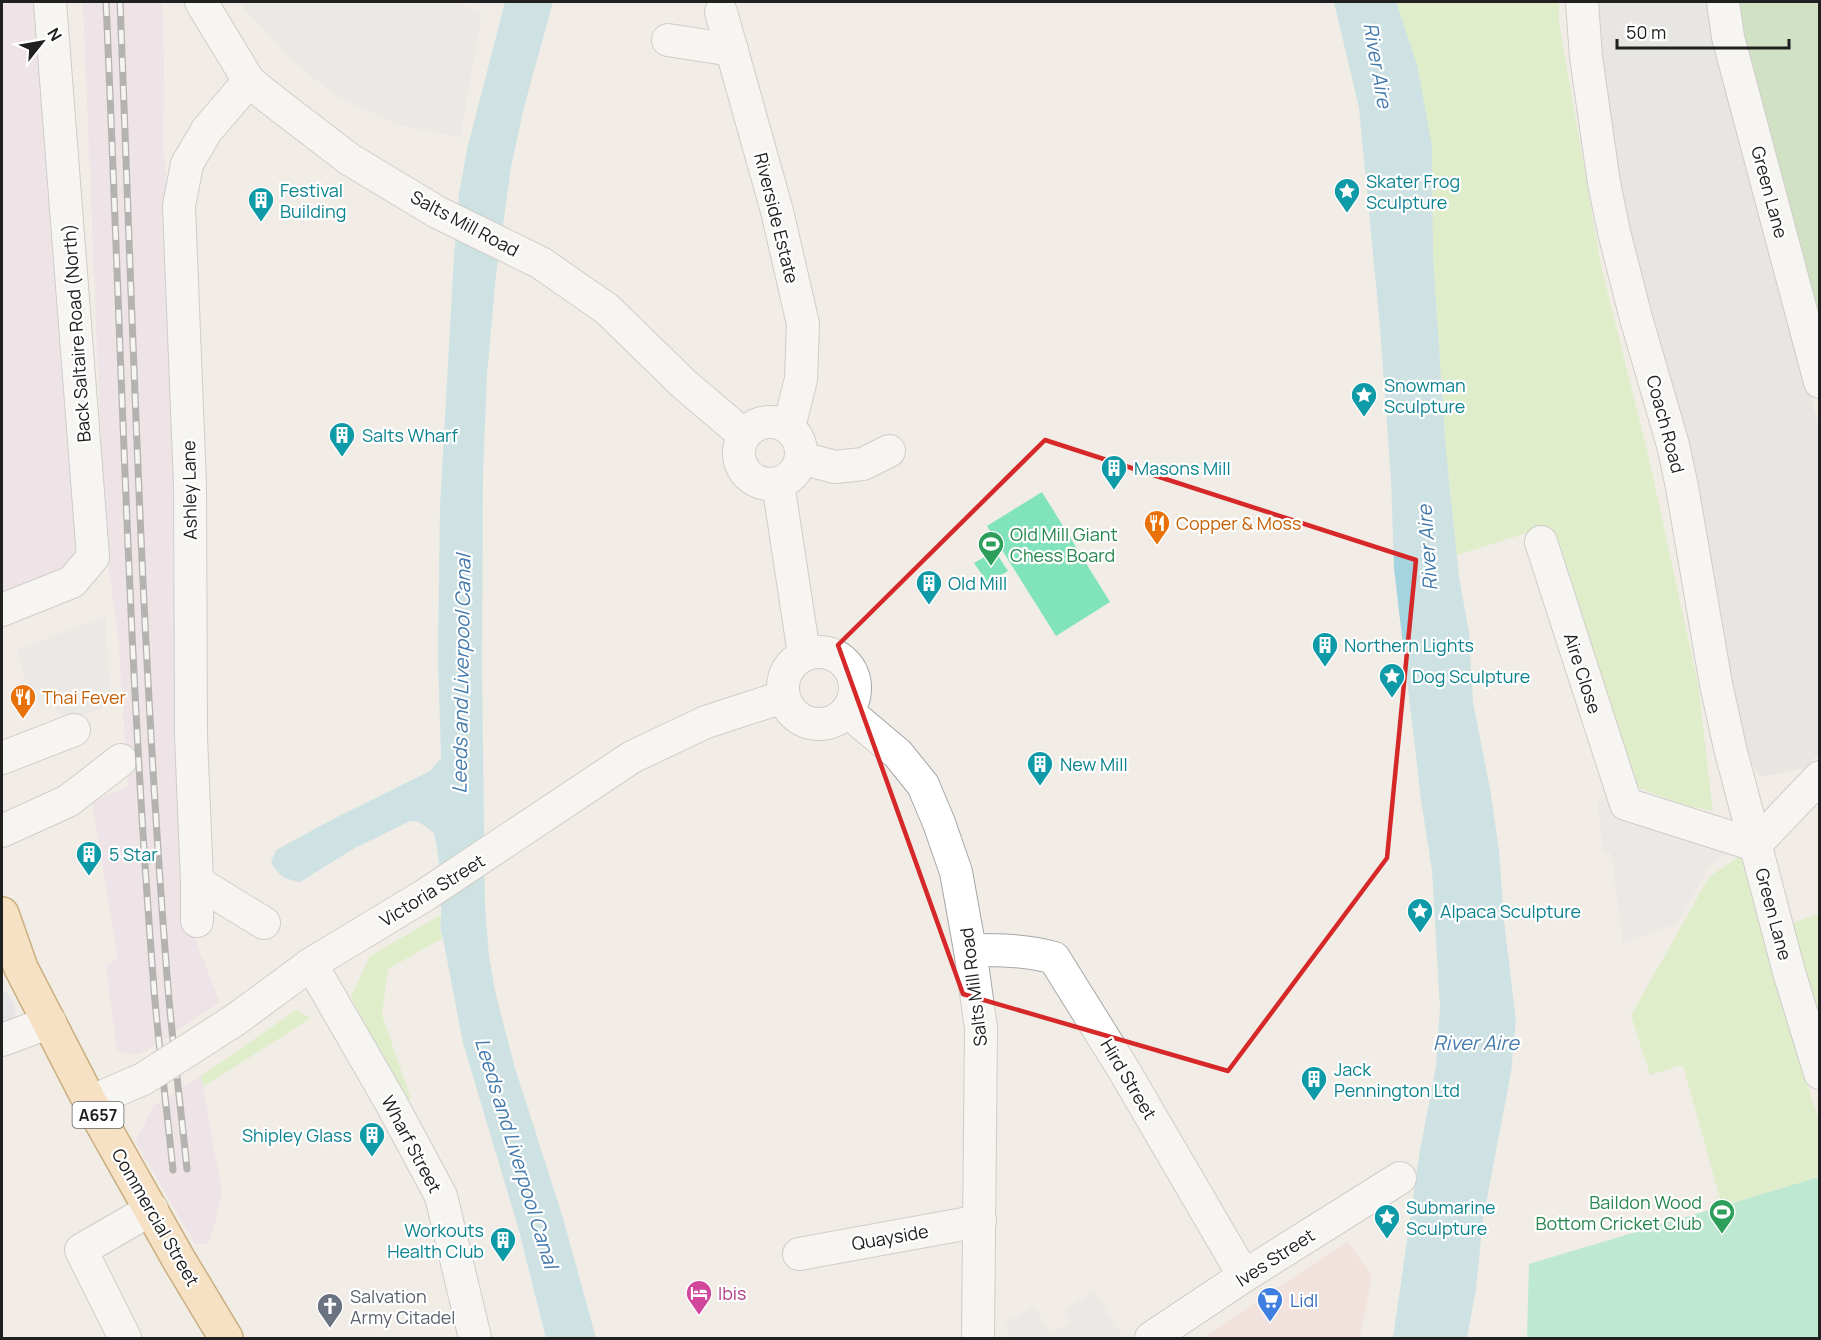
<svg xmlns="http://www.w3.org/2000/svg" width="1821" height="1340" font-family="Manrope,sans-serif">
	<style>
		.residential { fill: #dedddd }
		.commercial { fill: #f2d5d4 }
		.industrial { fill: #ead7e7 }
		.grass { fill: #ccedaa }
		.forest { fill: #abd299 }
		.pitch { fill: #81e3bb }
		.parking { fill: #e4e4e4 }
		.plaza { fill: #dadae7 }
		.water { fill: #a4d4e0 }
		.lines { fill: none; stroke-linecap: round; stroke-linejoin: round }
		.minor-casing { stroke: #a7a7a7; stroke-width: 34 }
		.major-casing { stroke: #9b6400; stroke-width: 36 }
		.minor { stroke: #fff; stroke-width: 32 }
		.major { stroke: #ffd29c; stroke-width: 33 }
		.rail-casing { stroke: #6e6e6e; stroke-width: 7 }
		.rail { stroke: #fff; stroke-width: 4.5; stroke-dasharray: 14; stroke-linecap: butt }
		.minor-bridge-casing { stroke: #a7a7a7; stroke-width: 34; stroke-linecap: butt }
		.minor-bridge { stroke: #fff; stroke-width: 32 }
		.marked { fill: none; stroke: #d62828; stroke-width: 4.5; stroke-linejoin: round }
		.labels { text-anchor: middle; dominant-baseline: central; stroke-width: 4.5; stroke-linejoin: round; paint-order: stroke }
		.shield { fill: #fff; stroke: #636363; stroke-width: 1.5 }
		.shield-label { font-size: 16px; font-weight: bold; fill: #202020 }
		.culture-label { font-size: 18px; fill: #0d838f; stroke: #fff; text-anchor: start }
		.street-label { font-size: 18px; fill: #202020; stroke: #fff }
		.food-label { font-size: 18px; fill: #c56008; stroke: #fff; text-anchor: start }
		.leisure-label { font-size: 18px; fill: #27864d; stroke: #fff; text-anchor: start }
		.hotel-label { font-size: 18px; fill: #b23c85; stroke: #fff; text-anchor: start }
		.worship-label { font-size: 18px; fill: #5b616d; stroke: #fff; text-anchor: start }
		.shop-label { font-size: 18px; fill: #366cbe; stroke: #fff; text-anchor: start }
		.water-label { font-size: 20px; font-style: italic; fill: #447aac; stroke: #fff }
	</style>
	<rect width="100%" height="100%" fill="#f1ede6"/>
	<path class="residential" d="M1598,2H1709L1819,428L1820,753L1805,768L1761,777L1746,757L1695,483L1611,163Z"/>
	<path class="commercial" d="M1348,1241L1372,1276L1360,1338H1203Z"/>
	<g class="industrial">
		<path d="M2,2H42L87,545L74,573L2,599Z"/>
		<path d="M83,2H162L164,63L163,147L170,215L186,895L198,947L220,1002L146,1051L136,1055L117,1051L106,966L118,958L92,801L128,787L118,634L105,542Z"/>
		<path d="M201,1076L222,1193L214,1226L207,1244H195L136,1142L153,1106Z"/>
	</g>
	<g class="grass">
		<path d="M1396,2H1559V21L1601,266L1649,458L1698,684L1713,811L1688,806L1633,786L1543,528L1457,555L1446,451L1433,256L1432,146Z"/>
		<path d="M1740,856L1819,1122V1177L1722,1206L1683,1065L1650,1075L1631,1015L1709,877Z"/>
		<path d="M442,914L439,931L443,938L388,969L382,1015L411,1099H404L351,997L370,956Z"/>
		<path d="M1819,914V1016L1792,923Z"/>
		<path d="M296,1010L311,1018L203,1087L201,1076Z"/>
	</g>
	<path class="forest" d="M1733,2H1819V347Z"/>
	<g class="pitch">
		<path d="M1042,492L1110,602L1056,636L987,526Z"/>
		<path d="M995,551L1008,571L988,583L974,563Z"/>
		<path d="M1819,1177V1338H1527L1529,1264Z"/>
	</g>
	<g class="parking">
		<path d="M241,2H454L482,13L460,138L397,124L337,97L294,62L245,10Z"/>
		<path d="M105,616L111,704L64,723L52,701L42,706L25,677L17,650Z"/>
		<path d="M1632,787L1725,824L1731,852L1708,867L1678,923L1623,944L1611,853H1603L1598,800Z"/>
		<path d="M1095,1291L1123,1338H1011L1003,1324L1034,1306L1051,1334L1070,1323L1063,1310Z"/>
	</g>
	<path class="plaza" d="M2,990L8,994L13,1002L16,1014L9,1026L2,1028Z"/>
	<g class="water">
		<path d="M505,2H553L524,107L511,167L496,274L487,375L483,472L482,668L485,907L489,956L495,991L515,1068L563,1218L596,1338H546L518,1227L463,1043L443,938C438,928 442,921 441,910C441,885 440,858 434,833L419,822L410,821L355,848L300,882C284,879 279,876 271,862L276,850L335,818L430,771L441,758L438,657L440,506L454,256L459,194L467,149Z"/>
		<path d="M1334,2H1396L1417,64L1432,146L1433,256L1446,451L1459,577L1469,632L1473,702L1490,789L1499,850L1504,921L1516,1021L1511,1072L1483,1220L1476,1289L1467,1338H1393L1420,1150L1436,1067L1440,1007L1432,870L1421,800L1394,568L1391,479L1380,327L1359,108Z"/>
	</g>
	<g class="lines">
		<g class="minor-casing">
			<g id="minor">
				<path d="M201,2L249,81L267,96L349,159L437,212L541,263L607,309L685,385L744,435"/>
				<path d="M1582,2L1586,57L1604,183L1614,232L1636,318L1673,445L1682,487L1716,684L1730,748L1789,972L1820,1073"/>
				<path d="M1723,2L1728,37L1820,382"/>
				<path d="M721,12L777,211L803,324L801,379L789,427"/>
				<path d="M668,40L732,50"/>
				<circle cx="770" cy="453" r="31"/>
				<path d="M801,458L835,467L863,464L889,451"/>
				<path d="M778,483L804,654"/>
				<path d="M1541,542L1626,804L1755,845"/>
				<path d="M2,610L72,582L93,557L50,2"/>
				<circle cx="819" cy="688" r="36"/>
				<path d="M847,711L898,754L923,785L939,823L956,872L970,950L981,1028L978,1338"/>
				<path d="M2,758L74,730"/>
				<path d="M2,831L68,801L121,760"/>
				<path d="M1755,845L1820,777"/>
				<path d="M197,882L264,923"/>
				<path d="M197,921V882L191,736L190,485L179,206L187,164L207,130L249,81"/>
				<path d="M970,950C999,950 1026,950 1054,958L1122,1067L1244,1276"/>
				<path d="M311,964L390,1101L441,1196L475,1338"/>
				<path d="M235,1020L311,964L425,895L632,757L706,722L783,697"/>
				<path d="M2,1040L50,1022"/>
				<path d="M90,1102L143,1079"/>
				<path d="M799,1254L980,1221"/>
				<path d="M125,1338L81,1250L152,1209"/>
				<path d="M1151,1338L1244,1276L1400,1178"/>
			</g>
		</g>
		<g class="major-casing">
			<path id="major" d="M2,914L21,968L90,1102L179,1260L226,1338"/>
		</g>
		<use href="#minor" class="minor"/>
		<use href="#major" class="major"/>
		<g class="rail-casing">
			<g id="rail">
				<path d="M106,2C121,331 128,660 154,989C159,1050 167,1110 173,1170"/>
				<path d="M120,2C133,330 142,660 168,988C173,1048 181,1109 187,1169"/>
			</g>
		</g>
		<use href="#rail" class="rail"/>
		<g class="minor-bridge-casing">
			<path id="minor-bridge" d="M143,1079L235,1020"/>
		</g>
		<use href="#minor-bridge" class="minor-bridge"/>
	</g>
	<path d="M0 0H1821V1340H0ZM1045,440L1416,560L1387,858L1228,1071L963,994L838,645Z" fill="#f1ede6" fill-opacity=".55" fill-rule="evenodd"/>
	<path class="marked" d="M1045,440L1416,560L1387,858L1228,1071L963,994L838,645Z"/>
	<defs>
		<g id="sight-pin" transform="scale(1.35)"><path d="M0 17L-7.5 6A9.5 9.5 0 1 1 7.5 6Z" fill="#0f9aa8" stroke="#fff"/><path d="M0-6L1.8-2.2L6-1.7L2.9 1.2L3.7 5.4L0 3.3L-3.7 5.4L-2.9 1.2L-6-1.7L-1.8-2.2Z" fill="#fff"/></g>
		<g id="building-pin" transform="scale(1.35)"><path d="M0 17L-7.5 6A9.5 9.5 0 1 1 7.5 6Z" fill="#0f9aa8" stroke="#fff"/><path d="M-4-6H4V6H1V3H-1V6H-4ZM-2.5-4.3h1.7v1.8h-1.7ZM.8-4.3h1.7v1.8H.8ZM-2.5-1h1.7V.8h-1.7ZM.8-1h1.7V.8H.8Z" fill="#fff"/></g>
		<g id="restaurant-pin" transform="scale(1.35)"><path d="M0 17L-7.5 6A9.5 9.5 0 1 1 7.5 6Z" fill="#e8710a" stroke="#fff"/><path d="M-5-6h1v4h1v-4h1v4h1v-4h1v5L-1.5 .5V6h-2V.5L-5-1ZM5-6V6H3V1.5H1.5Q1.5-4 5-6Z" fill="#fff"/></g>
		<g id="stadium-pin" transform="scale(1.35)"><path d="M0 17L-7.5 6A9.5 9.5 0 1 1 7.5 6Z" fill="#2e9e5b" stroke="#fff"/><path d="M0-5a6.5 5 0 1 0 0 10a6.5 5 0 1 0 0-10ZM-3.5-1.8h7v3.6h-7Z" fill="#fff"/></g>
		<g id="hotel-pin" transform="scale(1.35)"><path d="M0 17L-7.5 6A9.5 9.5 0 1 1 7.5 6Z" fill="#d1479c" stroke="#fff"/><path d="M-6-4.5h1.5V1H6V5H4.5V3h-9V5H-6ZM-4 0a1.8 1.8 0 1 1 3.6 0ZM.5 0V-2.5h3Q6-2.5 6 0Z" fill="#fff"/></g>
		<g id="supermarket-pin" transform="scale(1.35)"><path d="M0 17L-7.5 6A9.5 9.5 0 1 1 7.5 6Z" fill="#3f7fe0" stroke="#fff"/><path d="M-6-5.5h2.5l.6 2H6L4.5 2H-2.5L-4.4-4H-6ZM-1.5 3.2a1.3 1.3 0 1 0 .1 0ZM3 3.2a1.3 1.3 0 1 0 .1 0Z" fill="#fff"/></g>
		<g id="church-pin" transform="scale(1.35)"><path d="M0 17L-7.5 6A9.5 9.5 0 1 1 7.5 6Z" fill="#6b7280" stroke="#fff"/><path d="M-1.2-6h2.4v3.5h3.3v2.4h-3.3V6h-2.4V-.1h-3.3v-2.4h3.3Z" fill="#fff"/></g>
	</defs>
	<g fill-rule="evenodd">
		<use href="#sight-pin" x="1347" y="191"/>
		<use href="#building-pin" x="261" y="200"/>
		<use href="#sight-pin" x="1364" y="395"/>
		<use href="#building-pin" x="342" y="435"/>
		<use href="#building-pin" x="1114" y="468"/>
		<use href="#restaurant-pin" x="1157" y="523"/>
		<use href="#stadium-pin" x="991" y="544"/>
		<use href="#building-pin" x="929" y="583"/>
		<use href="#building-pin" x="1325" y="645"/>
		<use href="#sight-pin" x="1392" y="676"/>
		<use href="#restaurant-pin" x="23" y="697"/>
		<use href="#building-pin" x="1040" y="764"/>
		<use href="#building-pin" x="89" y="854"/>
		<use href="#sight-pin" x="1420" y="911"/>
		<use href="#building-pin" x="1314" y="1079"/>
		<use href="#building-pin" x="372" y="1135"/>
		<use href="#stadium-pin" x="1722" y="1212"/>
		<use href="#sight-pin" x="1387" y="1217"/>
		<use href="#building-pin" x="503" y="1240"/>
		<use href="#hotel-pin" x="699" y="1293"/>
		<use href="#supermarket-pin" x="1270" y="1300"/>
		<use href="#church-pin" x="330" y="1306"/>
	</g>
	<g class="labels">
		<rect class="shield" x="72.5" y="1102" width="51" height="26" rx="4.5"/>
		<g class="shield-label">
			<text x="98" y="1115">A657</text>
		</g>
		<g class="culture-label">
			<text x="1366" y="181">Skater Frog<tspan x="1366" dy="21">Sculpture</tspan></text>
			<text x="280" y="190">Festival<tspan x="280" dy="21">Building</tspan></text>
			<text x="1384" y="385">Snowman<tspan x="1384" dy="21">Sculpture</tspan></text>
			<text x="362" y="435">Salts Wharf</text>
			<text x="1134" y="468">Masons Mill</text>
			<text x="948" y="583">Old Mill</text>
			<text x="1344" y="645">Northern Lights</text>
			<text x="1412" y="676">Dog Sculpture</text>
			<text x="1060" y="764">New Mill</text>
			<text x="109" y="854">5 Star</text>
			<text x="1440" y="911">Alpaca Sculpture</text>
			<text x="1334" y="1069">Jack<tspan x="1334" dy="21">Pennington Ltd</tspan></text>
			<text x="352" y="1135" text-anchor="end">Shipley Glass</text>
			<text x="1406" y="1207">Submarine<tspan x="1406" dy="21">Sculpture</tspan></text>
			<text x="484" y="1230" text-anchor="end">Workouts<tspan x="484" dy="21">Health Club</tspan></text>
		</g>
		<g class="street-label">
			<text transform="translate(1770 192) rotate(75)">Green Lane</text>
			<text transform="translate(777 218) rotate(76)">Riverside Estate</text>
			<text transform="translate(465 223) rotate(28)">Salts Mill Road</text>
			<text transform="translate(76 333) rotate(-94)">Back Saltaire Road (North)</text>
			<text transform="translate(1666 424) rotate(75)">Coach Road</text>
			<text transform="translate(189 490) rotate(-91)">Ashley Lane</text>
			<text transform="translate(1583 673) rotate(72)">Aire Close</text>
			<text transform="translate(432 890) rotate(-32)">Victoria Street</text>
			<text transform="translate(1774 914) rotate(75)">Green Lane</text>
			<text transform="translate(973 987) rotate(-97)">Salts Mill Road</text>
			<text transform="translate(1129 1079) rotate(59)">Hird Street</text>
			<text transform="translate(412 1144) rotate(62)">Wharf Street</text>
			<text transform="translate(156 1217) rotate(60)">Commercial Street</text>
			<text transform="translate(890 1237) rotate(-10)">Quayside</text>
			<text transform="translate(1275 1257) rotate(-33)">Ives Street</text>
		</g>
		<g class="food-label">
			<text x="1176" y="523">Copper &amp; Moss</text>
			<text x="42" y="697">Thai Fever</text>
		</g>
		<g class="leisure-label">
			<text x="1010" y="534">Old Mill Giant<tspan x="1010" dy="21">Chess Board</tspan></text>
			<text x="1702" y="1202" text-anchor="end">Baildon Wood<tspan x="1702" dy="21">Bottom Cricket Club</tspan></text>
		</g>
		<g class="hotel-label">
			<text x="718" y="1293">Ibis</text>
		</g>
		<g class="worship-label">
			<text x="350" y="1296">Salvation<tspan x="350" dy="21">Army Citadel</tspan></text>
		</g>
		<g class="shop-label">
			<text x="1290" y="1300">Lidl</text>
		</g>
		<g class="water-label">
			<text transform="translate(1378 65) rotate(80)">River Aire</text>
			<text transform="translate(1427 548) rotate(-94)">River Aire</text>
			<text transform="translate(461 674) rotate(-89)">Leeds and Liverpool Canal</text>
			<text x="1476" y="1042">River Aire</text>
			<text transform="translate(517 1153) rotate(73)">Leeds and Liverpool Canal</text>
		</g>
	</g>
	<rect width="1821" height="1340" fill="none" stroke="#202020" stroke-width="6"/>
	<g transform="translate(42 42) rotate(59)" stroke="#ffffff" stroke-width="4.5" paint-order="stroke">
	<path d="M0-4.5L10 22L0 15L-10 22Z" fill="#202020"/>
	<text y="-9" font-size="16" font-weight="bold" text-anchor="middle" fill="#202020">N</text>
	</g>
	<path d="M1617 39v9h172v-9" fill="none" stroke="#202020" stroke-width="3"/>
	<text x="1626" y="39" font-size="18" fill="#202020" stroke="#ffffff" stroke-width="4.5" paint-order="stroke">50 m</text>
</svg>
